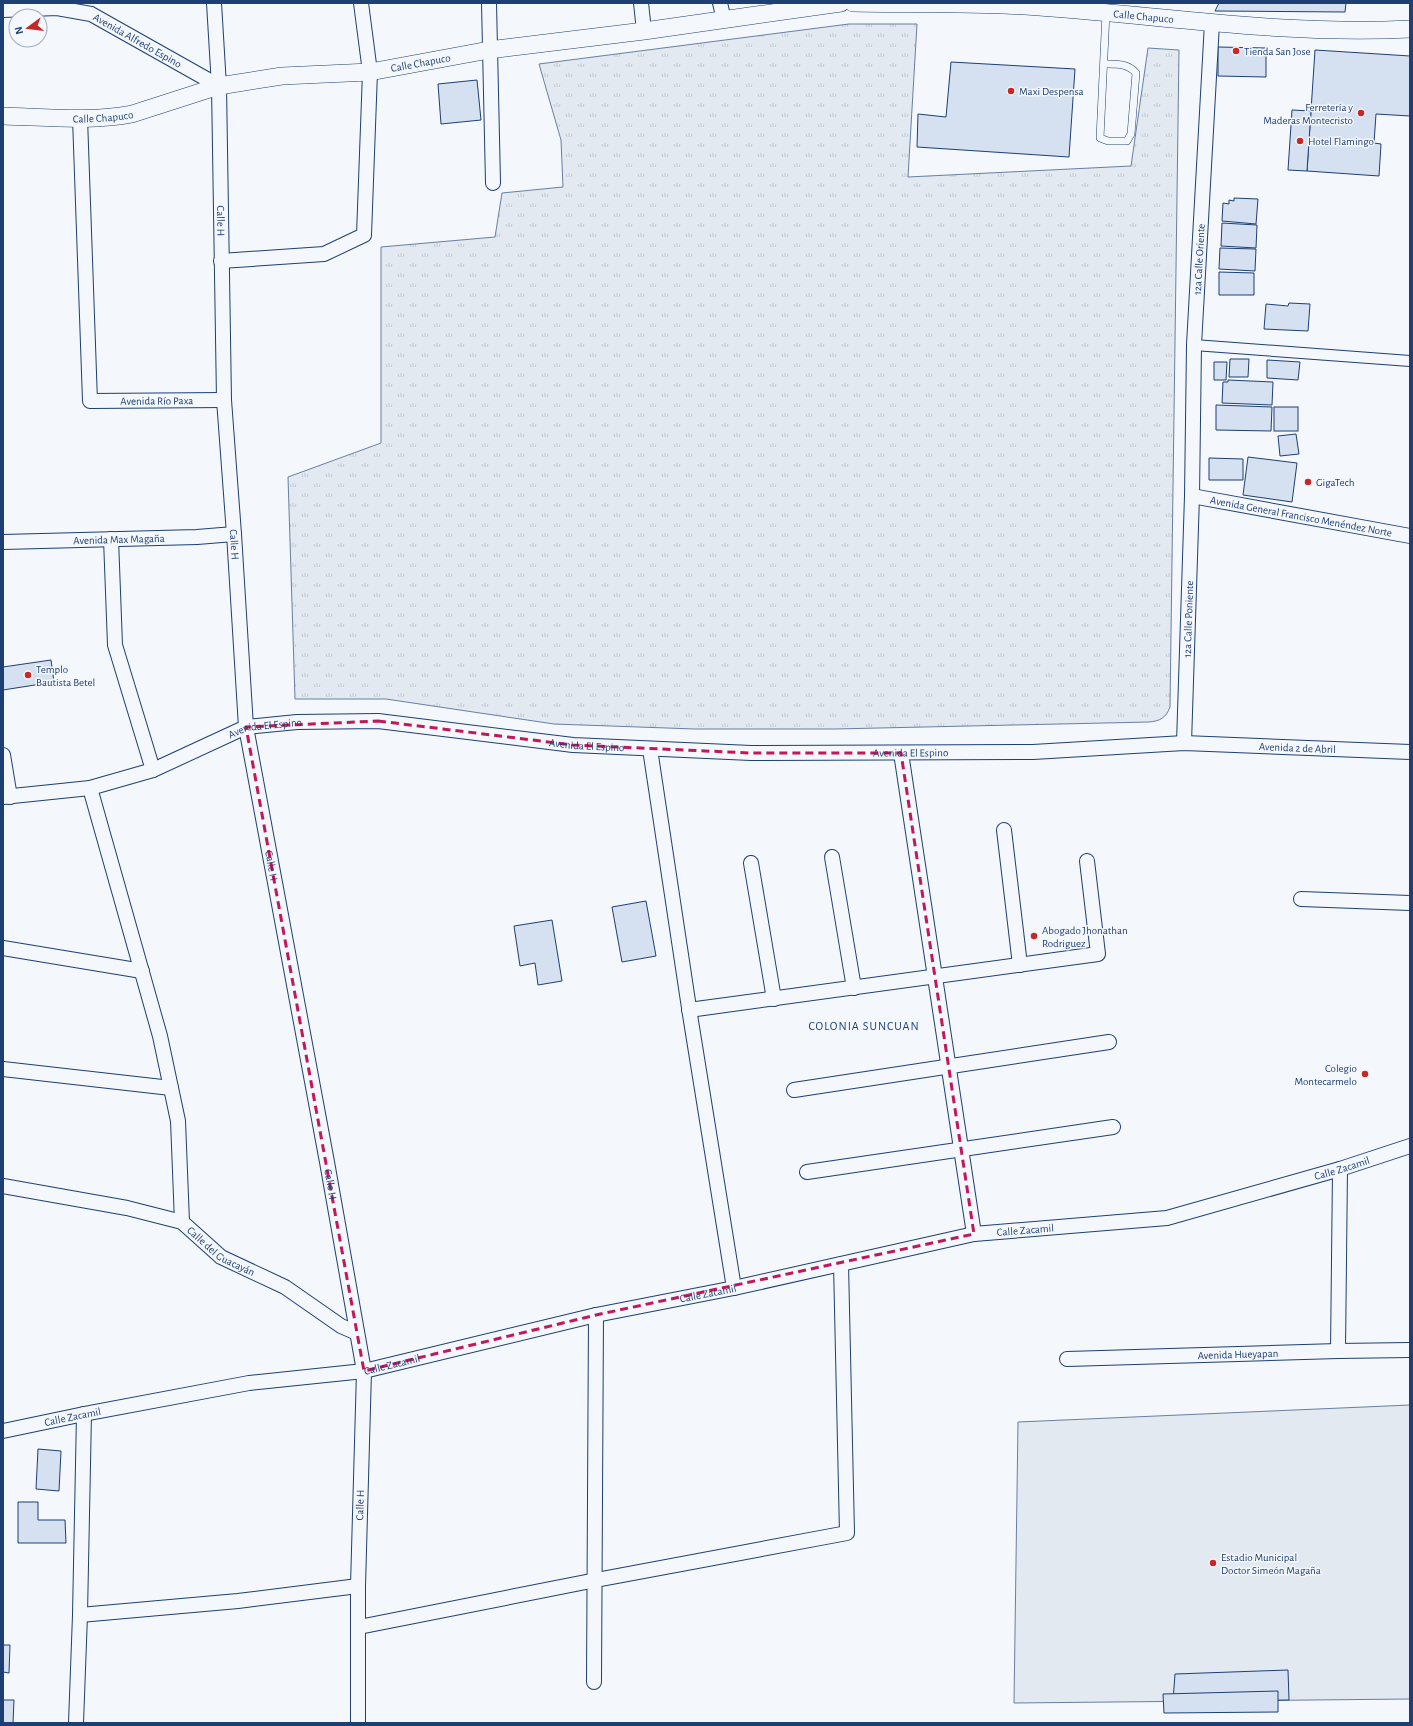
<svg xmlns="http://www.w3.org/2000/svg" width="1413" height="1726" font-family="'Alegreya Sans',sans-serif">
	<style>
		.grass { fill: url(#grass-tufts); stroke: #687fa3 }
		.garden { fill: #e3e9f0; stroke: #687fa3 }
		.building { fill: #d5e0f0; stroke: #1d3f73 }
		.lines { fill: none; stroke-linecap: round; stroke-linejoin: round }
		.service-casing { stroke: #1d3f73; stroke-width: 8 }
		.pedestrian-casing { stroke: #1d3f73; stroke-width: 12 }
		.minor-casing { stroke: #1d3f73; stroke-width: 16 }
		.tertiary-casing { stroke: #1d3f73; stroke-width: 18 }
		.service { stroke: #f4f7fb; stroke-width: 7 }
		.pedestrian { stroke: #f4f7fb; stroke-width: 10 }
		.minor { stroke: #f4f7fb; stroke-width: 14 }
		.tertiary { stroke: #f4f7fb; stroke-width: 17 }
		.marked { fill: none; stroke: #c2185b; stroke-width: 3; stroke-dasharray: 8 5; stroke-linejoin: round }
		.poi-dot { fill: #c62828; stroke: #f4f7fb; stroke-width: 1.5 }
		.labels { text-anchor: middle; dominant-baseline: central; stroke-width: 3; stroke-linejoin: round; paint-order: stroke }
		.street-label { font-size: 11px; fill: #1d3f73; stroke: #f4f7fb }
		.poi-label { font-size: 11px; fill: #1d3f73; stroke: #f4f7fb; text-anchor: start }
		.neighbourhood-label { font-size: 12px; letter-spacing: 1px; fill: #1d3f73; stroke: #f4f7fb }
	</style>
	<defs>
		<pattern id="grass-tufts" width="24" height="20" patternUnits="userSpaceOnUse"><rect width="24" height="20" fill="#e3e9f0"/><path d="M3 7l-1-3M5 7V3M7 7l1-3M15 17l-1-3M17 17v-4M19 17l1-3" fill="none" stroke="#c2c9d1"/></pattern>
	</defs>
	<rect width="100%" height="100%" fill="#f4f7fb"/>
	<path class="grass" d="M849,24H917L908,177L1131,166L1148,48L1179,50L1170,707C1166,718 1160,721 1149,722L834,729H695L554,724L386,699H295L288,477L381,443V247L495,237L502,193L563,187L561,140L539,64Z"/>
	<path class="garden" d="M1410,1405V1699L1014,1703L1018,1422Z"/>
	<g class="building">
		<path d="M1219,3H1346L1345,12L1215,11Z"/>
		<path d="M1218,47L1266,48V77L1218,76Z"/>
		<path d="M1315,50L1410,56V116L1376,114L1374,143L1381,144L1379,176L1307,171Z"/>
		<path d="M951,62L1075,69L1069,157L917,147L918,114L946,117Z"/>
		<path d="M477,80L481,120L441,124L438,84Z"/>
		<path d="M1292,110L1311,111L1307,171L1288,170Z"/>
		<path d="M1234,198L1258,199L1256,224L1222,221L1223,203L1229,204V200L1234,201Z"/>
		<path d="M1222,223L1257,225L1256,248L1221,246Z"/>
		<path d="M1220,248L1256,249L1255,271L1219,269Z"/>
		<path d="M1219,272L1254,273V295H1219Z"/>
		<path d="M1289,303L1310,304L1308,331L1264,329L1266,304L1288,306Z"/>
		<path d="M1230,359H1249L1248,377H1229Z"/>
		<path d="M1267,360L1300,362L1298,380L1267,378Z"/>
		<path d="M1214,362H1227L1226,380H1214Z"/>
		<path d="M1228,380L1273,382L1272,405L1222,403L1223,382H1228Z"/>
		<path d="M1216,405L1272,407L1271,431L1216,430Z"/>
		<rect x="1274" y="407" width="24" height="24"/>
		<path d="M1296,434L1299,454L1280,456L1278,436Z"/>
		<path d="M1248,457L1297,463L1292,502L1243,495Z"/>
		<path d="M1209,458L1243,459V480H1209Z"/>
		<path d="M51,660L54,682L3,690V667Z"/>
		<path d="M646,901L656,956L622,962L612,907Z"/>
		<path d="M552,920L562,981L538,985L535,963L520,966L514,926Z"/>
		<path d="M38,1449L61,1451L59,1491L36,1489Z"/>
		<path d="M18,1502H38V1520H65L66,1543H18Z"/>
		<path d="M3,1645H10L9,1673L3,1672Z"/>
		<path d="M1288,1670L1289,1700L1173,1701L1175,1674Z"/>
		<path d="M1278,1691V1712L1164,1713L1163,1694Z"/>
		<path d="M3,1700H14L13,1723H3Z"/>
	</g>
	<g class="lines">
		<g class="service-casing">
			<path id="service" d="M1104,64C1115,64 1128,63 1136,73L1131,134L1127,141H1108L1100,138L1106,13"/>
		</g>
		<g class="pedestrian-casing">
			<path id="pedestrian" d="M1194,345L1410,361"/>
		</g>
		<g class="minor-casing">
			<g id="minor">
				<path id="s1" d="M214,3L219,86L224,400L234,534L246,727L327,1162L364,1371L358,1586V1723"/>
				<path d="M489,3L493,183"/>
				<path d="M641,3L644,31"/>
				<path d="M720,3L724,20"/>
				<path id="s2" d="M3,10L57,8L91,14L219,86"/>
				<path id="s3" d="M80,118L90,401L224,400"/>
				<path d="M221,261L324,254L364,235L370,72L361,3"/>
				<path id="s4" d="M1192,496L1410,536"/>
				<path d="M111,539L115,645L153,770"/>
				<path id="s5" d="M3,542L197,537L234,534"/>
				<path id="s6" d="M1184,743L1192,496L1194,345L1212,23"/>
				<path d="M650,749L691,1021L734,1288"/>
				<path d="M901,753L974,1234"/>
				<path d="M3,755L10,797"/>
				<path d="M90,788L160,1036L178,1121L182,1222"/>
				<path id="s7" d="M3,797L90,788L153,770L246,727L297,722L378,721L573,745L751,753L1033,752L1184,743L1410,752"/>
				<path d="M1004,830L1020,965"/>
				<path d="M832,857L854,988"/>
				<path d="M751,863L774,999"/>
				<path d="M1301,899L1410,903"/>
				<path d="M3,948L142,971"/>
				<path d="M689,1010L1098,954L1087,861"/>
				<path d="M3,1069L171,1088"/>
				<path d="M794,1090L1109,1042"/>
				<path d="M807,1172L1113,1127"/>
				<path id="s8" d="M3,1186L127,1208L182,1222L221,1257L285,1287L341,1326L357,1333"/>
				<path d="M1338,1351L1340,1169"/>
				<path id="s9" d="M1067,1359L1338,1351L1410,1350"/>
				<path id="s10" d="M3,1431L84,1414L249,1383L364,1371L596,1315L734,1288L974,1234L1167,1218L1340,1169L1410,1146"/>
				<path d="M80,1615L238,1601L358,1586"/>
				<path d="M359,1627L596,1580L847,1533L841,1264"/>
				<path d="M594,1682L596,1315"/>
				<path d="M76,1723L80,1615L84,1414"/>
			</g>
		</g>
		<g class="tertiary-casing">
			<g id="tertiary">
				<path id="s11" d="M853,3C910,4 968,3 1025,6C1153,14 1281,36 1410,29"/>
				<path id="s12" d="M3,116C45,117 90,122 132,114L219,86L282,76L370,72L489,50L644,31L841,3"/>
			</g>
		</g>
		<use href="#service" class="service"/>
		<use href="#pedestrian" class="pedestrian"/>
		<use href="#minor" class="minor"/>
		<use href="#tertiary" class="tertiary"/>
	</g>
	<path class="marked" d="M378,721L573,745L751,753H901L974,1234L596,1315L364,1371L246,727Z"/>
	<g class="poi-dot">
		<circle cx="1236" cy="51" r="4"/>
		<circle cx="1011" cy="91" r="4"/>
		<circle cx="1361" cy="113" r="4"/>
		<circle cx="1300" cy="141" r="4"/>
		<circle cx="1308" cy="482" r="4"/>
		<circle cx="28" cy="675" r="4"/>
		<circle cx="1034" cy="936" r="4"/>
		<circle cx="1365" cy="1074" r="4"/>
		<circle cx="1213" cy="1563" r="4"/>
	</g>
	<g class="labels">
		<g class="street-label">
			<text stroke="none"><textPath href="#s11" startOffset="291">Calle Chapuco</textPath></text>
			<text stroke="none"><textPath href="#s2" startOffset="142">Avenida Alfredo Espino</textPath></text>
			<text stroke="none"><textPath href="#s12" startOffset="424">Calle Chapuco</textPath></text>
			<text stroke="none"><textPath href="#s12" startOffset="100">Calle Chapuco</textPath></text>
			<text stroke="none"><textPath href="#s1" startOffset="218">Calle H</textPath></text>
			<text stroke="none"><textPath href="#s6" startOffset="484">12a Calle Oriente</textPath></text>
			<text stroke="none"><textPath href="#s3" startOffset="350">Avenida Río Paxa</textPath></text>
			<text stroke="none"><textPath href="#s4" startOffset="111">Avenida General Francisco Menéndez Norte</textPath></text>
			<text stroke="none"><textPath href="#s5" startOffset="116">Avenida Max Magaña</textPath></text>
			<text stroke="none"><textPath href="#s1" startOffset="542">Calle H</textPath></text>
			<text stroke="none"><textPath href="#s6" startOffset="124">12a Calle Poniente</textPath></text>
			<text stroke="none"><textPath href="#s7" startOffset="274">Avenida El Espino</textPath></text>
			<text stroke="none"><textPath href="#s7" startOffset="598">Avenida El Espino</textPath></text>
			<text stroke="none"><textPath href="#s7" startOffset="1309">Avenida 2 de Abril</textPath></text>
			<text stroke="none"><textPath href="#s7" startOffset="922">Avenida El Espino</textPath></text>
			<text stroke="none"><textPath href="#s1" startOffset="866">Calle H</textPath></text>
			<text stroke="none"><textPath href="#s10" startOffset="1367">Calle Zacamil</textPath></text>
			<text stroke="none"><textPath href="#s1" startOffset="1190">Calle H</textPath></text>
			<text stroke="none"><textPath href="#s10" startOffset="1043">Calle Zacamil</textPath></text>
			<text stroke="none"><textPath href="#s8" startOffset="232">Calle del Guacayán</textPath></text>
			<text stroke="none"><textPath href="#s10" startOffset="719">Calle Zacamil</textPath></text>
			<text stroke="none"><textPath href="#s9" startOffset="171">Avenida Hueyapan</textPath></text>
			<text stroke="none"><textPath href="#s10" startOffset="395">Calle Zacamil</textPath></text>
			<text stroke="none"><textPath href="#s10" startOffset="71">Calle Zacamil</textPath></text>
			<text transform="translate(360 1505) rotate(-89)">Calle H</text>
		</g>
		<g class="poi-label">
			<text x="1244" y="51">Tienda San Jose</text>
			<text x="1019" y="91">Maxi Despensa</text>
			<text x="1353" y="107" text-anchor="end">Ferretería y<tspan x="1353" dy="13">Maderas Montecristo</tspan></text>
			<text x="1308" y="141">Hotel Flamingo</text>
			<text x="1316" y="482">GigaTech</text>
			<text x="36" y="669">Templo<tspan x="36" dy="13">Bautista Betel</tspan></text>
			<text x="1042" y="930">Abogado Jhonathan<tspan x="1042" dy="13">Rodriguez</tspan></text>
			<text x="1357" y="1068" text-anchor="end">Colegio<tspan x="1357" dy="13">Montecarmelo</tspan></text>
			<text x="1221" y="1557">Estadio Municipal<tspan x="1221" dy="13">Doctor Simeón Magaña</tspan></text>
		</g>
		<g class="neighbourhood-label">
			<text x="864" y="1026">COLONIA SUNCUAN</text>
		</g>
	</g>
	<rect width="1413" height="1726" fill="none" stroke="#1d3f73" stroke-width="8"/>
	<g transform="translate(28 28) rotate(255)"><circle r="19" fill="#f4f7fb" stroke="#9eadc5"/>
	<path d="M0-3L7 15L0 10L-7 15Z" fill="#c62828"/>
	<text y="-6" font-size="11" font-weight="bold" text-anchor="middle" fill="#1d3f73">N</text>
	</g>
</svg>
